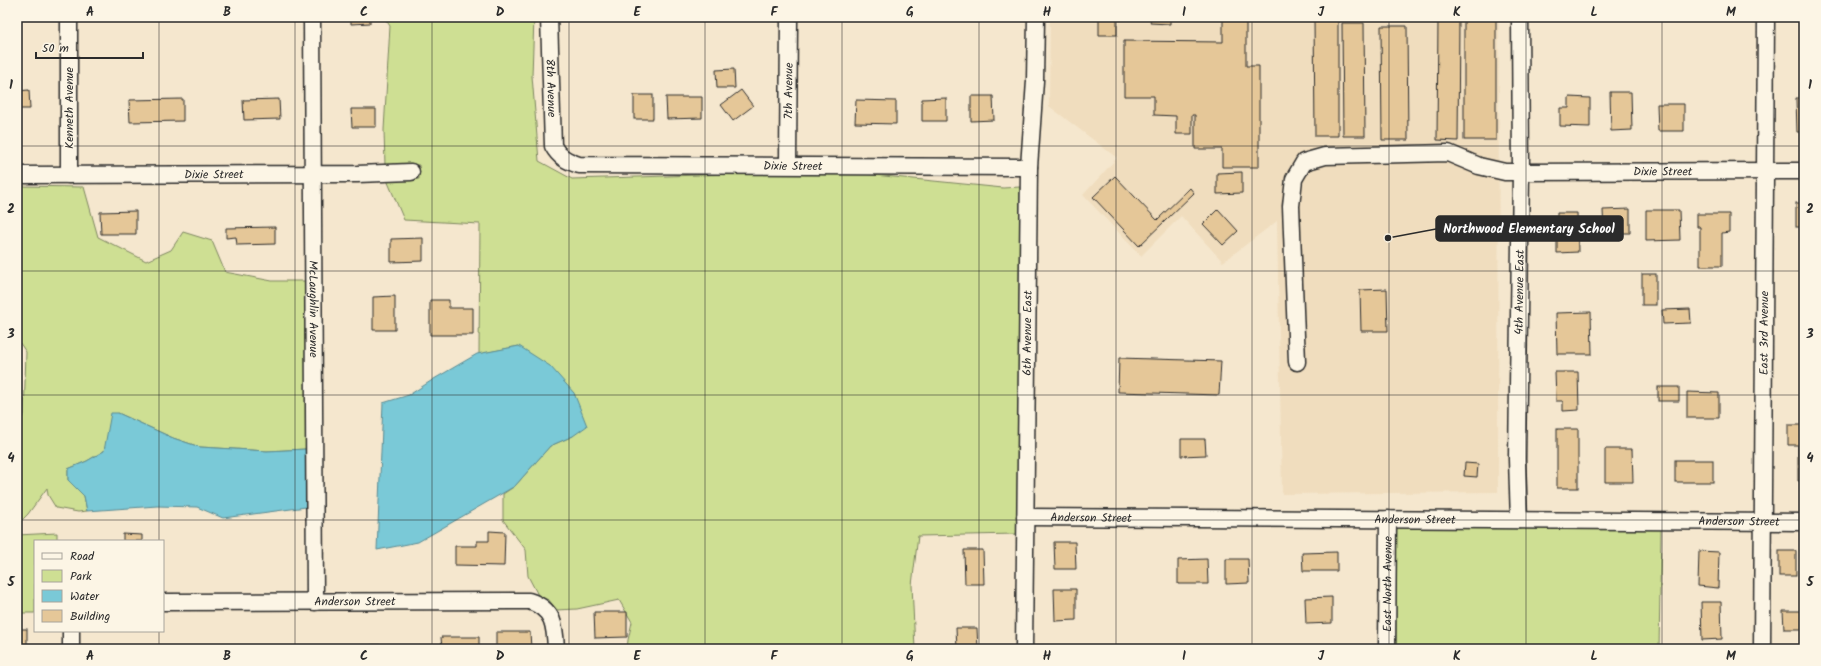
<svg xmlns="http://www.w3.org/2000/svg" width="1821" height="666" font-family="Kalam,sans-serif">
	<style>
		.built { fill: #f0ddbe }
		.green { fill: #cedf93; stroke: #7c855f }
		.water { fill: #7ac9d7; stroke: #5a8a92 }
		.building { fill: #e5c798; stroke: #2b2b2b }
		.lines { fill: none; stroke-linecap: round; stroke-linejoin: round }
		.minor-casing { stroke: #2b2b2b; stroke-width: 19 }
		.minor { stroke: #fcf5e5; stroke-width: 16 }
		.grid { fill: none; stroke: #2b2b2b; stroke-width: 1; stroke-opacity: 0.55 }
		.labels { text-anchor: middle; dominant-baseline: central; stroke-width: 3.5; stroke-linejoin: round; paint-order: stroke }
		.street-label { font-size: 12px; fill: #2b2b2b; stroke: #fcf5e5 }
		.leader { fill: none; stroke: #2b2b2b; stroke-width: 1.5 }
		.callout-dot { fill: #2b2b2b; stroke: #fcf5e5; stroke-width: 1.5 }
		.callout { fill: #2b2b2b; stroke: #2b2b2b; stroke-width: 1.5 }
		.callout-label { font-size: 13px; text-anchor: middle; font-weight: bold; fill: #fff }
		.neatline { fill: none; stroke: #2b2b2b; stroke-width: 1.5 }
		.grid-label { font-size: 13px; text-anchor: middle; font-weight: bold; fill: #2b2b2b }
	</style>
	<rect width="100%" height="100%" fill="#f5e7ce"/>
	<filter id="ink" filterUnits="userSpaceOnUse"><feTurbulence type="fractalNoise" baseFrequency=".025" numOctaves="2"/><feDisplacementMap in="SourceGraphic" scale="8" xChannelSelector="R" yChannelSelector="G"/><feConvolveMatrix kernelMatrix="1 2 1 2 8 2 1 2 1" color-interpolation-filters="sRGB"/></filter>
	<g filter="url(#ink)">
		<path class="built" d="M1050,17H1499L1498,492L1282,494L1277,221L1223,262L1181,216L1141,256L1083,195L1117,158L1049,106Z"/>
		<g class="green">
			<path d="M384,17H534L532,76L539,161L572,179L796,172L864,174L1003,188L1020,187L1017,534L918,536L912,585L915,649H627L628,640L632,622L619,600L577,609L556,610L549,600L539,597L528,576L526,550L503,520V494L515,486L550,446L573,436L519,346L479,354L480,224L404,220L387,180L419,179V165L385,166L384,130L390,26Z"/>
			<path d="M17,186L84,187L98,237L146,261L171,250L183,232L212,241L225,272L272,281H305L306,449L267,451L200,447L173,438L118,413L104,451L87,461L68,469V480L84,496L87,511L78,512L56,508L48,495L47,488L28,514L17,525V423L24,415L26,352L17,339Z"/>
			<path d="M1396,526L1661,528L1659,649H1396Z"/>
			<path d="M57,533V541H35V613H17V535Z"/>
		</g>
		<g class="water">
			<path d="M519,346L550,366L574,393L587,426L573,436L550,446L515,486L418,542L377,550L383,403L409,395L434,379L477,354Z"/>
			<path d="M111,413H118L173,438L200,447L267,451L306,449V507L223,518L197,507L157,506L87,511L84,496L68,480V469L87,461L104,451Z"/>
		</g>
		<g class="building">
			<path d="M351,17H370V23L351,24Z"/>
			<rect x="1099" y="17" width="18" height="18"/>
			<path d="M1151,17H1170V24L1150,23Z"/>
			<path d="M1223,17H1246V66H1259V167H1222V149H1195V115H1192V134H1176V116L1154,115V96H1124V41L1223,42Z"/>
			<path d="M1314,17H1338V136H1315Z"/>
			<path d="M1353,17H1392V18L1353,19Z"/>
			<path d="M1438,19H1459L1458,141L1437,140Z"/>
			<rect x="1464" y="19" width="32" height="121"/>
			<path d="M1342,23H1364L1365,136H1343Z"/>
			<path d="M1381,26H1407L1408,140H1382Z"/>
			<path d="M734,69L735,88H717L716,70Z"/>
			<path d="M29,90L30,109H17V91Z"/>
			<path d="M741,90L753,106L733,121L721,105Z"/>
			<path d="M1610,92H1631L1632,130L1611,131Z"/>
			<rect x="634" y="95" width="19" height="24"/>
			<path d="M971,96H993L994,120L971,121Z"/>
			<path d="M666,97H702V118L667,119Z"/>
			<path d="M1569,97L1590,98V127L1560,126V108H1569Z"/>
			<path d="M946,98V121H922V99Z"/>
			<path d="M1796,98H1804V132H1797Z"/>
			<path d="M183,99V121L130,122L129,100Z"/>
			<path d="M279,99L280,119L244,120L243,100Z"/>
			<path d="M856,100L896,101V124L855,123Z"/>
			<path d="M1657,104H1684V131H1658Z"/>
			<path d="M351,109H376V127H352Z"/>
			<path d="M1242,172V193L1217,194V173Z"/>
			<path d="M1115,176L1157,220L1190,188L1194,193L1139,246L1093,197Z"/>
			<rect x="1796" y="203" width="8" height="24"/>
			<path d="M1218,209L1238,231L1223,245L1203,224Z"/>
			<path d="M1630,209V233H1604L1603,210Z"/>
			<path d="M1646,210H1679L1680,240L1646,241Z"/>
			<path d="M136,211V234H101L100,212Z"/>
			<path d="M1557,213H1577L1578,252L1557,253Z"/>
			<path d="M1697,214H1729V232L1722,233V266H1700V227H1697Z"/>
			<path d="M275,227V244L237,245L236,237L226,238V228Z"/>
			<path d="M423,238V261L391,262V239Z"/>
			<rect x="1642" y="274" width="14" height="31"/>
			<path d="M1387,289L1388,331H1361L1360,290Z"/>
			<path d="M395,296V330H373V297Z"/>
			<path d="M430,300H449V308H473V335H430Z"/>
			<path d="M1690,309L1691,323L1663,324L1662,310Z"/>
			<path d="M1591,312L1592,354H1557L1556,313Z"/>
			<path d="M1119,358L1221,361L1219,395L1118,392Z"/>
			<path d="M1555,372H1578L1579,410L1563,411V401H1556Z"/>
			<rect x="1658" y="387" width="21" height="14"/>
			<path d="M1687,392L1719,393V418H1687Z"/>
			<path d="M1788,425H1804V481H1798V445H1788Z"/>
			<rect x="1557" y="429" width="21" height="59"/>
			<path d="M1181,439H1205L1206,455L1181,456Z"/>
			<path d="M1605,449H1632L1633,482H1605Z"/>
			<rect x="1675" y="460" width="38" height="22"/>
			<path d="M1465,463L1478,464L1477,477L1464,476Z"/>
			<path d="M489,531L505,532L504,566L455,565V546H477V541H489Z"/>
			<path d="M123,534L142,535V541H123Z"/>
			<path d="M1054,542H1075L1076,569H1055Z"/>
			<path d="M964,550H983L984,584H965Z"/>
			<path d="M1699,551L1719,552L1718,588L1698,586Z"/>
			<rect x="1779" y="551" width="17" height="25"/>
			<path d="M1337,552V571H1303L1302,553Z"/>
			<path d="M1207,559L1208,584H1178V560Z"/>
			<path d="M1226,559H1248L1249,583L1226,584Z"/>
			<path d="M1054,589H1076V620L1055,621Z"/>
			<path d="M1332,597V623L1306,624L1305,598Z"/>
			<path d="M1701,602H1721L1722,639L1702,640Z"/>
			<path d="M1783,611H1804V629H1784Z"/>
			<path d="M594,612H627V637L595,638Z"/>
			<path d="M956,628H977L978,649H957Z"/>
			<rect x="17" y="629" width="10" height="20"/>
			<path d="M496,632H530L531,649H496Z"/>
			<path d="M441,637H479V649H442Z"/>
			<rect x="372" y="645" width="15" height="4"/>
			<path d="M1804,647V649H1783V648Z"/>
			<rect x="394" y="648" width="36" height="1"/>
		</g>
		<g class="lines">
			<g class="minor-casing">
				<g id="minor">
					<path d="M69,17V175"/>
					<path id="s1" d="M312,17L315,602"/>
					<path id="s2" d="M549,17L553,146C559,157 567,161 579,165L1029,167"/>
					<path id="s3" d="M788,165L789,17"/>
					<path id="s4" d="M17,175L357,174L411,172"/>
					<path id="s5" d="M1297,362L1291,206L1294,179L1304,162L1325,156L1448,153L1479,166L1505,172L1804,171"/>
					<path id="s6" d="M1025,517C1285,520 1544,519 1804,522"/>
					<path id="s7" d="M1519,520L1517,459L1521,172L1520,17"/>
					<path id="s8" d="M163,602L529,601C554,609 555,626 556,649"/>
					<path d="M71,631V649"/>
					<path id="s9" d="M1024,649L1029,167L1035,81L1036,17"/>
					<path id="s10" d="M1387,649L1388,519"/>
					<path id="s11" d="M1762,649L1766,17"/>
				</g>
			</g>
			<use href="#minor" class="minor"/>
		</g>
	</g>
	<path class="grid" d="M159,17V541M295,17V649M432,17V649M569,17V649M705,17V649M842,17V649M979,17V649M1116,17V649M1252,17V649M1389,17V649M1526,17V649M1662,17V649M17,146H1804M17,271H1804M17,395H1804M17,520H1804M159,631V649"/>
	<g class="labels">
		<g class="street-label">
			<text stroke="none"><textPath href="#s2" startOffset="71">8th Avenue</textPath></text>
			<text stroke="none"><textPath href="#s3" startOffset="74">7th Avenue</textPath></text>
			<text transform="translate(69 108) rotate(-90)">Kenneth Avenue</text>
			<text stroke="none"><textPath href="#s2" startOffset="376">Dixie Street</textPath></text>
			<text stroke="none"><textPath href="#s5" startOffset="566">Dixie Street</textPath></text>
			<text stroke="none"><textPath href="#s4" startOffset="197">Dixie Street</textPath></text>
			<text stroke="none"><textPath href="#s7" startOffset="228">4th Avenue East</textPath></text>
			<text stroke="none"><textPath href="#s1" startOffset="292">McLaughlin Avenue</textPath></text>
			<text stroke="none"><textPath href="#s9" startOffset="316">6th Avenue East</textPath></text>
			<text stroke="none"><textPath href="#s11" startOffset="316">East 3rd Avenue</textPath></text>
			<text stroke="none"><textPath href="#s6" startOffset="66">Anderson Street</textPath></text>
			<text stroke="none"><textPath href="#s6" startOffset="390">Anderson Street</textPath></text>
			<text stroke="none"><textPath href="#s6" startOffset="714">Anderson Street</textPath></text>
			<text stroke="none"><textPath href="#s10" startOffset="65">East North Avenue</textPath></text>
			<text stroke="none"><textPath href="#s8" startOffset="192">Anderson Street</textPath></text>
		</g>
	</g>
	<path class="leader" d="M1388 238L1436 229"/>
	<circle class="callout-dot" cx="1388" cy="238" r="4"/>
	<rect class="callout" x="1436" y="216" width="187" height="25" rx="4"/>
	<g class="callout-label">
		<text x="1529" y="233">Northwood Elementary School</text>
	</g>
	<rect width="1821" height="666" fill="none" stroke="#fcf5e5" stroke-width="44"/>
	<rect x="34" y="540" width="130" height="92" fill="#fcf5e5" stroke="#a8a49b"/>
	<rect x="42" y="553" width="20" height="6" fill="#fcf5e5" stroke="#a8a49b"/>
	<text x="70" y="560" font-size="12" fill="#2b2b2b">Road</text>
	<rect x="42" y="570" width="20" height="12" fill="#cedf93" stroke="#a8a49b"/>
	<text x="70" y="580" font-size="12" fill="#2b2b2b">Park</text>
	<rect x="42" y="590" width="20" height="12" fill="#7ac9d7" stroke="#a8a49b"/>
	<text x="70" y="600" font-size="12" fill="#2b2b2b">Water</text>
	<rect x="42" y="610" width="20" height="12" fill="#e5c798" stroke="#a8a49b"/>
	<text x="70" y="620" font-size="12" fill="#2b2b2b">Building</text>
	<path d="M36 52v6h107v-6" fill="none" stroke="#2b2b2b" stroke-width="2"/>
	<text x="42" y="52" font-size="12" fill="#2b2b2b" stroke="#fcf5e5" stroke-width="3" paint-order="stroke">50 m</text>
	<rect x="22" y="22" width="1777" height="622" class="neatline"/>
	<g class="grid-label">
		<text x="90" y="16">A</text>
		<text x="227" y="16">B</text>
		<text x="364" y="16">C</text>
		<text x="500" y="16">D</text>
		<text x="637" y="16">E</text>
		<text x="774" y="16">F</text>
		<text x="910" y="16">G</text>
		<text x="1047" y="16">H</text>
		<text x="1184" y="16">I</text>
		<text x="1321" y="16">J</text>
		<text x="1457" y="16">K</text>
		<text x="1594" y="16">L</text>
		<text x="1731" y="16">M</text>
		<text x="11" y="89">1</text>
		<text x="1810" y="89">1</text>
		<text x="11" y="213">2</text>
		<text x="1810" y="213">2</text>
		<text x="11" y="338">3</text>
		<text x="1810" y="338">3</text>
		<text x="11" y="462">4</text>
		<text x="1810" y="462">4</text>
		<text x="11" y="586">5</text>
		<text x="1810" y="586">5</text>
		<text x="90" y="660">A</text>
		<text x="227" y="660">B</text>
		<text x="364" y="660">C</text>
		<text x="500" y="660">D</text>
		<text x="637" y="660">E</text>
		<text x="774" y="660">F</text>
		<text x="910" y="660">G</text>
		<text x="1047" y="660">H</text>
		<text x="1184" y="660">I</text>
		<text x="1321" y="660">J</text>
		<text x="1457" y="660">K</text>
		<text x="1594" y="660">L</text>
		<text x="1731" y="660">M</text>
	</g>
</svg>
